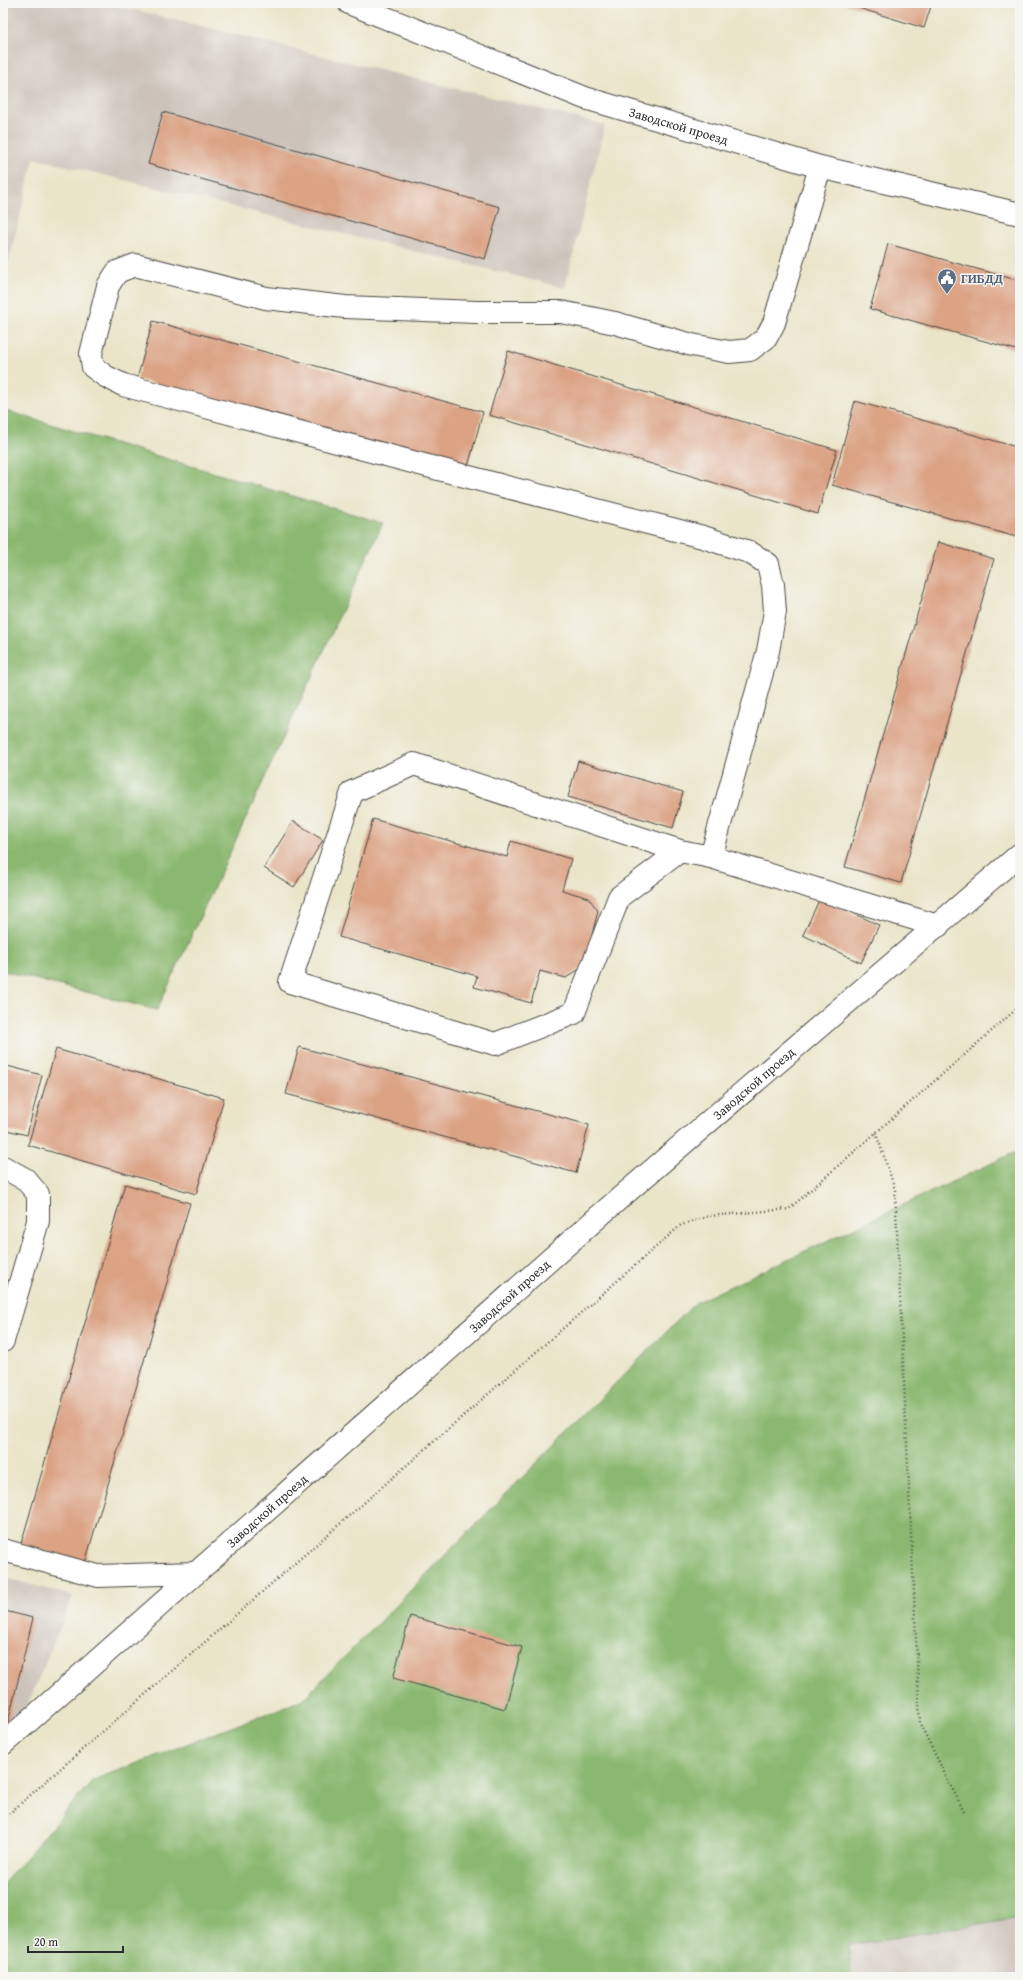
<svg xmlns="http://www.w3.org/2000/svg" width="1023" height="1980" font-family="'Gentium Book Plus',serif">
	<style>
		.industrial { fill: #ccc2b9 }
		.forest { fill: #8ab870; stroke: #5a724e }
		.building { fill: #dba284 }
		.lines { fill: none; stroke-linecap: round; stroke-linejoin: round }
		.minor-casing { stroke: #484743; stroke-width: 24 }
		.path { stroke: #484743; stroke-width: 2.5; stroke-dasharray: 1 3; stroke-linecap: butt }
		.minor { stroke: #fff; stroke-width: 22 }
		.labels { text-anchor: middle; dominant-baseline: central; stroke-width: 3; stroke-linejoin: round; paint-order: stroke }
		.street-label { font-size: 13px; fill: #2b2b2b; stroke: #f6f6f2 }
		.service-label { font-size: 13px; font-weight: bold; fill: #4e5e75; stroke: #f6f6f2; text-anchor: start }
	</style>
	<rect width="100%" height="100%" fill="#f6f6f2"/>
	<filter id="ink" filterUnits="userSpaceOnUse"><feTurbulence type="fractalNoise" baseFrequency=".025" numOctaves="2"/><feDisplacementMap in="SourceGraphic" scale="8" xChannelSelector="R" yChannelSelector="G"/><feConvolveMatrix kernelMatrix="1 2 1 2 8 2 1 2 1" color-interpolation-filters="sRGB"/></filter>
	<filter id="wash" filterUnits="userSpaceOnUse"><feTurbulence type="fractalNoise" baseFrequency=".012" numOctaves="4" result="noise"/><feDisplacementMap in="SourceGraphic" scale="16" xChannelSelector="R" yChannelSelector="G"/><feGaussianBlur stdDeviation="0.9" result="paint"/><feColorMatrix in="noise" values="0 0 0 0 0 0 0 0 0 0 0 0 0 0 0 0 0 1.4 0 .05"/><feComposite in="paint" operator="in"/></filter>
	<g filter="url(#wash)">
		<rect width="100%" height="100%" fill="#eae5c9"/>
		<g class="industrial">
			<path d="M3,3H106L605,125L565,288L34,158L3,285Z"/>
			<path d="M3,1577L73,1596L19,1726L3,1736Z"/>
			<path d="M1020,1917V1977H851L849,1945Z"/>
		</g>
		<g class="forest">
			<path d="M3,410L383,523L157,1010L3,971Z"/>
			<path d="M1020,1150V1917L849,1945L851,1977H3V1884L93,1780L302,1700L695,1303Z"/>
		</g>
		<g id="blocks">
			<g class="building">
				<path d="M842,3H932L924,28Z"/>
				<path d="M163,112L500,207L485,259L148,164Z"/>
				<path d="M3,167L7,168L4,185L3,184Z"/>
				<path d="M888,244L1020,281V351L870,309Z"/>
				<path d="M153,321L483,412L467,470L137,379Z"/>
				<path d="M508,351L837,450L818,514L489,415Z"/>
				<path d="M855,401L1020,448V538L832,485Z"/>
				<path d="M938,542L994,559L901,883L845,867Z"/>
				<path d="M578,761L683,792L673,828L568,797Z"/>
				<path d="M373,819L507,857L511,841L571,859L562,890L589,898L598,911L584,966L566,978L540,971L531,1003L474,987L477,976L339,937Z"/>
				<path d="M293,821L323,840L294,887L264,868Z"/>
				<path d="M820,898L879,925L861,963L803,935Z"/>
				<path d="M299,1047L589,1125L576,1173L286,1094Z"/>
				<path d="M56,1049L224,1098L196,1194L28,1145Z"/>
				<path d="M3,1065L42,1075L27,1135L3,1129Z"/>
				<path d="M125,1184L190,1203L85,1563L21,1544Z"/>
				<path d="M5,1611L33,1618L8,1722L3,1721V1618Z"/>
				<path d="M410,1616L522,1647L505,1709L393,1678Z"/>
			</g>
		</g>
	</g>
	<g filter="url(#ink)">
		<use href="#blocks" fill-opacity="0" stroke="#484743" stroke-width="1"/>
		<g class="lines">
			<g class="minor-casing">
				<g id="minor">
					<path id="s1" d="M349,3L585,98L820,167L1020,214"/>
					<path d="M680,851L414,764L352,792L290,982L495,1044L574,1013L619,897L680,851L711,857L938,926"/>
					<path d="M711,857L768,651L775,611L773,585L768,564L749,552L703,537L499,485L123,385L105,376L93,367L91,354L108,286L117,272L135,265L266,298L345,307L476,312H561L615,323L692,345L729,352L750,350L766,338L774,323L820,167"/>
					<path d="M3,1167L25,1179L38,1194V1221L3,1341"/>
					<path d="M3,1550L98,1576L195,1573"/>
					<path id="s2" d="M3,1744L606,1210L1020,854"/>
				</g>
			</g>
			<g class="path">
				<path d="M876,1133L895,1189L920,1724L965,1814"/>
				<path d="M3,1819L681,1225L709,1216L789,1209L1020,1006"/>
			</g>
			<use href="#minor" class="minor"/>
		</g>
	</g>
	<defs>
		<g id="civic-pin" transform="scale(1)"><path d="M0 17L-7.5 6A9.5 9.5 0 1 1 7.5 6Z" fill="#5c6f8a" stroke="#f6f6f2"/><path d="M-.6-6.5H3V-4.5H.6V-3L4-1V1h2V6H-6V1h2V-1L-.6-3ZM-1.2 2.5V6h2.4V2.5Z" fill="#fff"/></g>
	</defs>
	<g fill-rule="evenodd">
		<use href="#civic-pin" x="947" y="278"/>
	</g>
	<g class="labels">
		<g class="street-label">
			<text stroke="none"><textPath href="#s1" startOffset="352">Заводской проезд</textPath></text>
			<text stroke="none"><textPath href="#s2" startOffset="1000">Заводской проезд</textPath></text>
			<text stroke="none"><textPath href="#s2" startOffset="676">Заводской проезд</textPath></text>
			<text stroke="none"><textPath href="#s2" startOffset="352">Заводской проезд</textPath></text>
		</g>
		<g class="service-label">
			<text x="961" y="278">ГИБДД</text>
		</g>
	</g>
	<rect width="1023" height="1980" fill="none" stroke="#f6f6f2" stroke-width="16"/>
	<path d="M28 1946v6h95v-6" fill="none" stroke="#2b2b2b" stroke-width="2"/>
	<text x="34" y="1946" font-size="12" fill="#2b2b2b" stroke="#f6f6f2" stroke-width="3" paint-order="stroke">20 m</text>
</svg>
